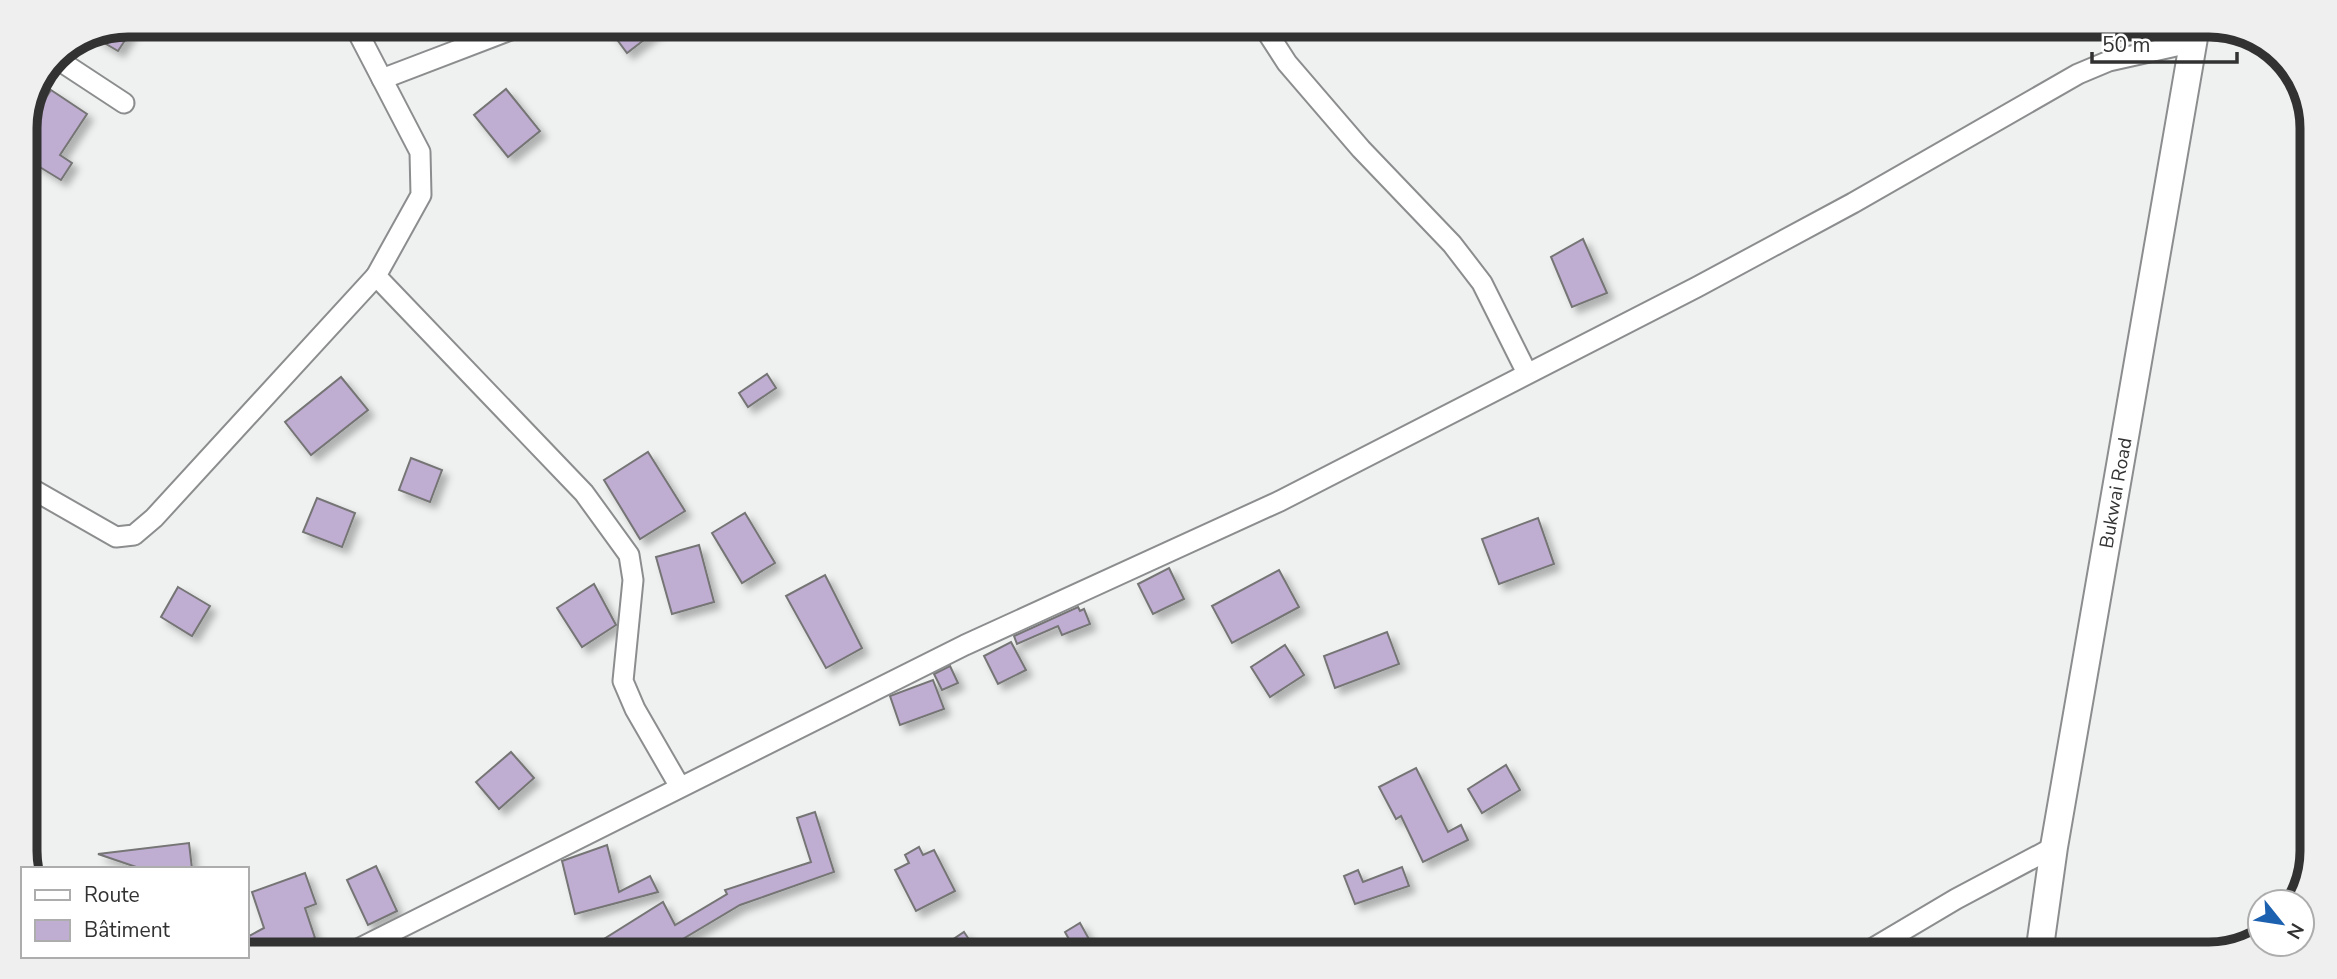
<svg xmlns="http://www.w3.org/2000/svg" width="2337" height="979" font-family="'Nunito Sans',sans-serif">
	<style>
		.building { fill: #c0add2; stroke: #757575; stroke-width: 2; filter: url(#shadow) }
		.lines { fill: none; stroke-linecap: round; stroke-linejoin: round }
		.street-casing { stroke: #8c8d8e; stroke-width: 23 }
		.secondary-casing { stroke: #8c8d8e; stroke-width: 30 }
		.street { stroke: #fff; stroke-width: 19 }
		.secondary { stroke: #fff; stroke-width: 26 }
		.labels { text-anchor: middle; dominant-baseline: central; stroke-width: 5; stroke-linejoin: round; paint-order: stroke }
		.street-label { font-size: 19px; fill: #323232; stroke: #fff }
		.rim { fill: none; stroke: #323232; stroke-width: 9 }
	</style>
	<defs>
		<filter id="shadow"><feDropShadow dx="6" dy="6" stdDeviation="3.5" flood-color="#0004"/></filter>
	</defs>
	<rect width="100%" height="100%" fill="#eff0f0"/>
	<g class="building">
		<path d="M127,24L135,25L118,51L96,38Z"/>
		<path d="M607,26H662L627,53Z"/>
		<path d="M506,89L540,131L508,157L474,115Z"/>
		<path d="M51,90L87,114L60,155L72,163L61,180L25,158V130Z"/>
		<path d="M1583,239L1607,293L1572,307L1551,257Z"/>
		<path d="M767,374L776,388L748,407L739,393Z"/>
		<path d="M341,377L368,410L311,455L285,422Z"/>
		<path d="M648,452L685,511L640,539L604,480Z"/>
		<path d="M411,458L442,470L430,502L399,490Z"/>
		<path d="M317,498L355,513L342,547L303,532Z"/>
		<path d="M745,513L775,563L742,583L712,533Z"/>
		<path d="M1538,518L1554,564L1499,584L1482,539Z"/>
		<path d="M699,545L714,602L672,614L656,557Z"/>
		<path d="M1169,568L1184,599L1153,614L1138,584Z"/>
		<path d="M1279,570L1299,607L1232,643L1212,606Z"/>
		<path d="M825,575L862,648L826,668L786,596Z"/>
		<path d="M594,584L616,625L582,647L557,608Z"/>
		<path d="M178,587L210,606L192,636L161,617Z"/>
		<path d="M1078,607L1080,611L1084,609L1090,624L1062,635L1058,626L1017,644L1014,636Z"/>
		<path d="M1387,632L1399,664L1335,688L1324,656Z"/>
		<path d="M1011,642L1026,670L998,684L984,656Z"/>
		<path d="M1285,645L1304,675L1270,697L1251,667Z"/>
		<path d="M950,666L958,683L942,690L934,674Z"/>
		<path d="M933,680L944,709L900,725L890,696Z"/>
		<path d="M511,752L534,778L499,809L476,782Z"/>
		<path d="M1506,765L1520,790L1482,813L1468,789Z"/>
		<path d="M1416,768L1448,832L1461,825L1468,840L1423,862L1401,816L1396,819L1379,787Z"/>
		<path d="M815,812L834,872L740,905L666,949H588L663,902L675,925L727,894L725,890L811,862L797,818Z"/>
		<path d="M189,843L192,869H142L98,854Z"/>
		<path d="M607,845L619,892L650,876L658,892L575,914L562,861Z"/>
		<path d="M919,847L923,855L934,850L955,891L916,911L895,870L909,863L905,855Z"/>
		<path d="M376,866L397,911L368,925L347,880Z"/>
		<path d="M1402,867L1409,886L1355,904L1344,876L1358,870L1363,882Z"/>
		<path d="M305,873L316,904L305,908L315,938L288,948L247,947V937L264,928L252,892Z"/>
		<path d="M1080,923L1095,950H1075L1065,932Z"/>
		<path d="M964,932L976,950H937Z"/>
	</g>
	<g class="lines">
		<g class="street-casing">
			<g id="street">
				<path d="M354,25L420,152L421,195L376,276L584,493L629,555L633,580L623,681L635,709L680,787"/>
				<path d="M1265,29L1287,63L1361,149L1452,244L1482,283L1527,373"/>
				<path d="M54,57L124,103"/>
				<path d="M382,79L521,26"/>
				<path d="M25,485L116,537L134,535L154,518L376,276"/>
				<path d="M360,948L965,645L1280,501L1697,287L1853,203L2078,74L2109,61L2194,42"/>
				<path d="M1865,953L1956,899L2054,847"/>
			</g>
		</g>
		<g class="secondary-casing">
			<path id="secondary" d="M2039,954L2054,847L2195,32"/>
		</g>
		<use href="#street" class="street"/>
		<use href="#secondary" class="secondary"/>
	</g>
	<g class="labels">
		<g class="street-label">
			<text transform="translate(2116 493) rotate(-80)">Bukwai Road</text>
		</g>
	</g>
	<path d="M0 0H2337V979H0ZM128 37H2209A91 91 0 0 1 2300 128V851A91 91 0 0 1 2209 942H128A91 91 0 0 1 37 851V128A91 91 0 0 1 128 37Z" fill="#efefef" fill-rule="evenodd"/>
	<path class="rim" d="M128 37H2209A91 91 0 0 1 2300 128V851A91 91 0 0 1 2209 942H128A91 91 0 0 1 37 851V128A91 91 0 0 1 128 37Z"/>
	<rect x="21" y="867" width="228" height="91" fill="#ffffff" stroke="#adadad" stroke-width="2"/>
	<rect x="35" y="890" width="35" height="10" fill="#ffffff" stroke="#adadad" stroke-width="2"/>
	<text x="84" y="902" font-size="21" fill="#323232">Route</text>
	<rect x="35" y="920" width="35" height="21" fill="#c0add2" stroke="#adadad" stroke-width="2"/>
	<text x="84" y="937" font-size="21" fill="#323232">Bâtiment</text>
	<g transform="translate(2281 923) rotate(120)"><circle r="33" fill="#ffffff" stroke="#adadad" stroke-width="2"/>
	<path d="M0-5L12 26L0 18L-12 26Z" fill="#1c60b0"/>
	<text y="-10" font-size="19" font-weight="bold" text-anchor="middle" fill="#323232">N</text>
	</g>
	<path d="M2092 52v10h145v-10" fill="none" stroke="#323232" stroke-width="3.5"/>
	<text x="2102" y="52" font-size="21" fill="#323232" stroke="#ffffff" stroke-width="5" paint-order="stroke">50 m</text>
</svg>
